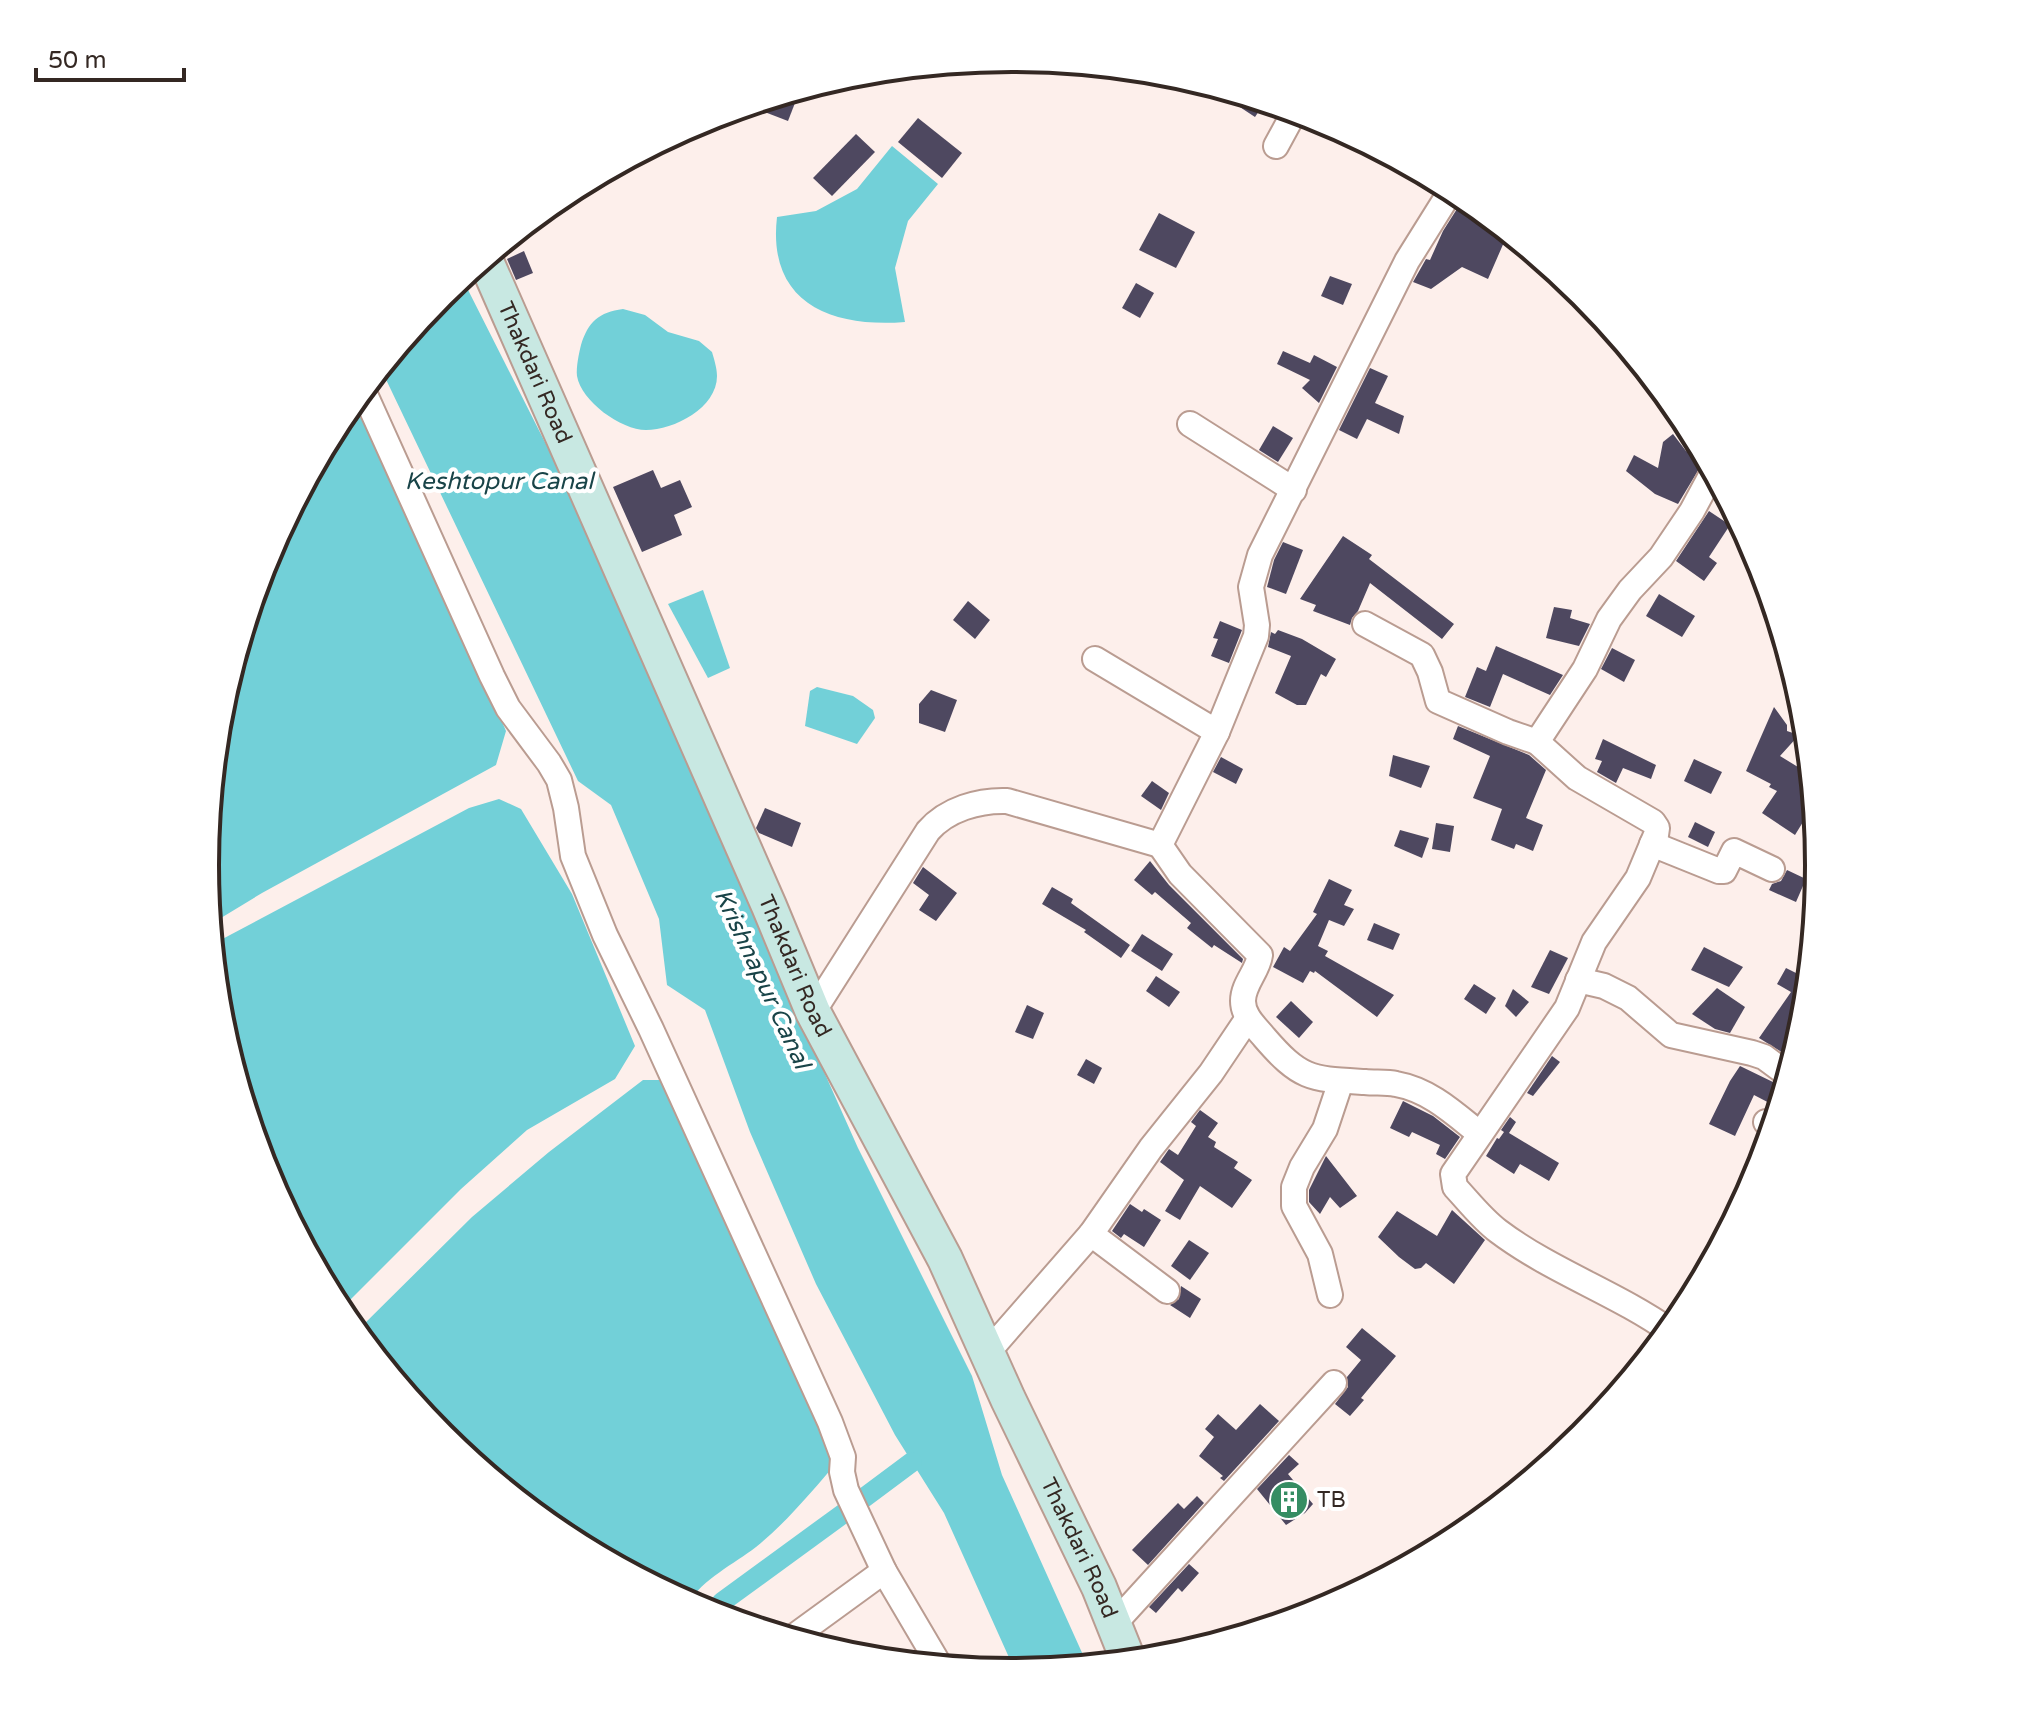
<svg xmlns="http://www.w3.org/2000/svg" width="2025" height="1731" font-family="'Varela Round',sans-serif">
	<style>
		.water { fill: #72d0d8 }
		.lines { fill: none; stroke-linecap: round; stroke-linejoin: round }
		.canal { stroke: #72d0d8; stroke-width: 20 }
		.building { fill: #4e4860 }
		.street-casing { stroke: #ba9c91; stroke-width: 28 }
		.secondary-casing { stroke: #ba9c91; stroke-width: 38 }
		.street { stroke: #fff; stroke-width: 24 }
		.secondary { stroke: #c8e8e2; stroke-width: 34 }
		.labels { text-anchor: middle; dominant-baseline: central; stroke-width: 8; stroke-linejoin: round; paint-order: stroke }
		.street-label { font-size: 22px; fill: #342823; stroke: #fff }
		.poi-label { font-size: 22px; fill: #342823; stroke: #fff; text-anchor: start }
		.water-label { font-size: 24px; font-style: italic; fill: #194448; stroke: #fff }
		.rim { fill: none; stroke: #342823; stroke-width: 4 }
	</style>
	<rect width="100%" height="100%" fill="#fdefeb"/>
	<g class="water">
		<path d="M892,146L938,184L908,221L895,268L905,322C831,328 767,303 777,217L816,211L857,189Z"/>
		<path d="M462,278L554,460L640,655L733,841L780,973L858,1148L972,1376L1002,1475L1088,1666L1016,1673L944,1513L895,1435L816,1284L750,1132L705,1010L667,985L659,919L611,805L578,781L381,369L442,294Z"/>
		<path d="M623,309L645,315L668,332L699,341L712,352C714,359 717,368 717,376C717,408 674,430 646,430C621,430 581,401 577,376C576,367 579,353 581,345C588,322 599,312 623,309Z"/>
		<path d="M360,394L506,731L496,765L262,893L211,924L205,865L221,708L267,556L341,417Z"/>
		<path d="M703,590L730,668L708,678L668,604Z"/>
		<path d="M817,687L853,696L873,710L875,718L857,744L805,726L810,691Z"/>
		<path d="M499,799L521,809L572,894L635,1046L615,1079L527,1130L461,1189L339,1311L266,1174L220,1023L213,944L469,808Z"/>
		<path d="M643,1080H665L839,1460C813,1490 787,1522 756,1547C734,1564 703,1579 688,1603L563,1537L441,1436L356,1332L472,1217L549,1152Z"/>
	</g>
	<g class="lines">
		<g class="canal">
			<path d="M857,1503L912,1462"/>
			<path d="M715,1615L722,1602L844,1513"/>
		</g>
	</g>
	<g class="building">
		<path d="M1219,88L1255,99L1265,102L1255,117L1217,92Z"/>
		<path d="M800,90L788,121L749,106L773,98Z"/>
		<path d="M918,118L962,153L942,178L898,142Z"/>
		<path d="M856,134L875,152L832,196L813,178Z"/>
		<path d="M1462,201L1479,209L1508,233L1488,279L1462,267L1431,289L1413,282L1426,259L1430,260L1443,231Z"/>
		<path d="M1159,213L1195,232L1176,268L1139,250Z"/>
		<path d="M524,251L533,273L516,280L507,259Z"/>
		<path d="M1330,276L1352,284L1343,305L1321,296Z"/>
		<path d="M1136,283L1154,293L1140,318L1122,308Z"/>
		<path d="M1283,351L1310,363L1314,355L1337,367L1319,403L1302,388L1310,380L1277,364Z"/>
		<path d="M1370,368L1388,376L1375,403L1404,416L1399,434L1367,419L1357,439L1339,430Z"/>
		<path d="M1273,426L1293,438L1278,462L1259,450Z"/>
		<path d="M1673,434L1686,451L1705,459L1678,504L1655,494L1626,471L1634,455L1658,468L1663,442Z"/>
		<path d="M653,470L661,488L680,480L692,507L674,515L682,535L642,552L613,487Z"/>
		<path d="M1709,511L1730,525L1709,557L1717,563L1704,581L1676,561Z"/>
		<path d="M1343,536L1372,555L1369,559L1454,624L1442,639L1370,583L1358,611L1352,618L1350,625L1313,611L1316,605L1300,599Z"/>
		<path d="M1283,542L1303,550L1286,594L1267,587L1274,560Z"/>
		<path d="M1659,594L1695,616L1682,637L1646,616Z"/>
		<path d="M968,601L990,620L975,639L953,620Z"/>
		<path d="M1554,607L1572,610L1570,618L1590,624L1579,646L1546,638Z"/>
		<path d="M1220,621L1242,630L1229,663L1211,656L1218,639L1213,638Z"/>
		<path d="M1278,630L1302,639L1336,659L1326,677L1321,674L1306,705H1297L1275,693L1291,656L1268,647L1271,632L1275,634Z"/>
		<path d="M1496,646L1563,675L1550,695L1503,674L1490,707L1465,697L1477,667L1486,671Z"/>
		<path d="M1612,648L1635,660L1624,682L1601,669Z"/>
		<path d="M931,690L957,700L945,732L919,723V704Z"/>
		<path d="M1774,707L1787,725V731L1799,735L1780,756L1811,775L1814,804L1795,835L1762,813L1777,791L1769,787L1771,784L1746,771Z"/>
		<path d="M1458,726L1529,755L1546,770L1526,818L1543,825L1533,851L1516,844L1514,849L1491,840L1502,809L1473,798L1490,756L1453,739Z"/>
		<path d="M1603,739L1656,765L1651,779L1623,768L1616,783L1597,772L1602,761L1595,759Z"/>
		<path d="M1393,755L1430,766L1421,788L1389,776Z"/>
		<path d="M1221,757L1243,769L1236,784L1213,772Z"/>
		<path d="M1694,759L1722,772L1711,794L1684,781Z"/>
		<path d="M1152,781L1169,793L1161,810L1141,796Z"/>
		<path d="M765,808L801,823L792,847L759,833L756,828Z"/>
		<path d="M1695,822L1715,832L1708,847L1688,837Z"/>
		<path d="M1436,823L1454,826L1450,852L1432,849Z"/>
		<path d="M1400,830L1429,838L1422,858L1394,846Z"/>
		<path d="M1150,861L1169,885L1243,959L1242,963L1214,945L1212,948L1187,928L1191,923L1155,892L1152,895L1134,880Z"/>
		<path d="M923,867L957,893L936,921L919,910L929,895L913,883Z"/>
		<path d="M1787,870L1806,879L1796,902L1769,890L1772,884L1781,881Z"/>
		<path d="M1329,879L1352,890L1344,905L1354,909L1344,926L1329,920L1318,946L1328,951L1325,956L1394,995L1377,1017L1315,971L1314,973L1310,971L1303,983L1273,967L1284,947L1290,951L1317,914L1313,912Z"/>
		<path d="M1052,887L1073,899L1071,903L1130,945L1121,958L1084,932L1086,930L1042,904Z"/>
		<path d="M1374,923L1400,934L1393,950L1367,940Z"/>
		<path d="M1142,934L1173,954L1162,971L1131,951Z"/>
		<path d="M1704,947L1743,967L1729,987L1691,970Z"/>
		<path d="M1550,950L1568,958L1549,994L1531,987Z"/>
		<path d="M1810,964L1807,1001L1791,1038L1797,1040L1788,1056L1759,1038L1791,992L1777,984L1786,968L1802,976Z"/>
		<path d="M1156,976L1180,992L1169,1007L1146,991Z"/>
		<path d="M1474,984L1496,998L1486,1014L1464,999Z"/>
		<path d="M1717,988L1745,1007L1730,1033L1715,1029L1692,1014Z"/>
		<path d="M1513,989L1529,1002L1516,1017L1505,1006Z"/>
		<path d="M1291,1001L1313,1022L1299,1038L1276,1017Z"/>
		<path d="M1027,1005L1044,1013L1033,1039L1015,1032Z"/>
		<path d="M1552,1056L1560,1062L1533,1096L1527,1093Z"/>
		<path d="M1086,1059L1102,1068L1094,1084L1077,1075Z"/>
		<path d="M1740,1066L1775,1083L1786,1085L1779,1108L1754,1095L1735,1136L1709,1124L1730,1081Z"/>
		<path d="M1403,1101L1433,1116L1460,1137L1445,1159L1436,1154L1440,1145L1412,1132L1409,1137L1390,1128Z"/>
		<path d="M1200,1110L1218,1123L1208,1137L1216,1142L1214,1147L1238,1162L1234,1168L1252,1180L1232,1208L1200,1186L1180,1220L1165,1211L1184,1180L1160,1162L1169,1149L1178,1155L1196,1126L1191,1122Z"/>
		<path d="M1510,1117L1516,1122L1509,1133L1559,1163L1549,1181L1520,1164L1514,1174L1486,1156L1497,1138L1499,1139L1504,1132L1501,1130Z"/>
		<path d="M1326,1156L1357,1196L1340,1208L1330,1197L1320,1214L1309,1202V1190Z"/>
		<path d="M1130,1204L1142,1212L1144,1209L1161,1220L1144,1247L1124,1234L1121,1238L1112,1231Z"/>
		<path d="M1452,1210L1485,1240L1454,1284L1426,1263L1421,1268L1415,1269L1399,1257L1378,1237L1397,1211L1437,1236Z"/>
		<path d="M1189,1240L1209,1253L1190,1280L1171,1266Z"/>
		<path d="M1181,1286L1201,1299L1190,1318L1170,1305L1179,1299Z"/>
		<path d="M1362,1328L1396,1356L1361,1398L1364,1400L1350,1416L1335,1404L1348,1387L1347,1377L1361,1360L1346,1347Z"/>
		<path d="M1260,1404L1279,1421L1224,1481L1220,1478L1223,1476L1199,1456L1214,1437L1205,1429L1218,1414L1236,1430Z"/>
		<path d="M1289,1455L1299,1464L1288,1474L1313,1504L1305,1513L1286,1525L1257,1489Z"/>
		<path d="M1197,1496L1204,1503L1148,1565L1132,1550L1178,1503L1184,1509Z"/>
		<path d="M1189,1564L1199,1573L1182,1592L1178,1588L1156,1613L1149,1607Z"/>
	</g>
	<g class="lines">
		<g class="street-casing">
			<g id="street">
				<path d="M1276,146L1295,111"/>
				<path d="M1452,189L1407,261L1260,555L1251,587L1257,625L1256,636L1217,732L1160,845L1180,874L1260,955C1258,971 1243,984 1243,1001C1243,1016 1255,1026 1264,1037C1301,1080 1311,1079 1365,1082C1375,1083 1387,1082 1396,1084C1430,1090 1455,1114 1480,1134"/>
				<path d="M363,390L492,676L508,708L549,763L559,780L566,808L573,856L605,935L651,1029L830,1422L843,1457L842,1472L846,1490L884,1571L940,1666"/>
				<path d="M1190,424L1294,490"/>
				<path d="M1365,624L1422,655L1430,672L1438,701L1508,732L1537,742"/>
				<path d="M1095,659L1217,732"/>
				<path d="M1652,844L1719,871H1724L1734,851L1772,869"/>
				<path d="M1578,980L1604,986L1628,998L1671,1035L1752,1053L1764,1057L1783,1071"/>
				<path d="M813,1012L928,831C947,809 979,800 1007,801L1160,845"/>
				<path d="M1766,1122L1773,1126"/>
				<path d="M1091,1234L1167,1291"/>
				<path d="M1330,1295L1320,1254L1294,1206V1187L1302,1167L1325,1129L1341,1081"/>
				<path d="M1670,1331C1616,1293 1551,1271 1498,1231C1482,1219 1469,1202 1455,1187L1453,1174L1567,1008L1594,942L1638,878L1656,835L1657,828L1653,822L1577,778L1537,742L1585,669L1609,619L1630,590L1661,557L1692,511L1713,472"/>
				<path d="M987,1353L1091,1234L1151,1148L1211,1073L1248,1018"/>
				<path d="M1114,1624L1334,1383"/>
				<path d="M792,1638L884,1571"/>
			</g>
		</g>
		<g class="secondary-casing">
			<g id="secondary">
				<path id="s1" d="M485,259L769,906L813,1012L945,1259L1008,1399L1099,1587L1129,1662"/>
			</g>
		</g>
		<use href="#street" class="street"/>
		<use href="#secondary" class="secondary"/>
	</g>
	<defs>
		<g id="building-disc" transform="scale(2)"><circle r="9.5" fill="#358d63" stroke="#fff"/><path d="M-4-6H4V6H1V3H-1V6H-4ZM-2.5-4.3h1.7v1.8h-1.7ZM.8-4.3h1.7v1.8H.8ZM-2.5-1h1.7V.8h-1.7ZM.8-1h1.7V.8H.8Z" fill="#fff"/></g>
	</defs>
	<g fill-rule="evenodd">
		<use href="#building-disc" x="1289" y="1500"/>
	</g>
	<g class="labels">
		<g class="street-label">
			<text stroke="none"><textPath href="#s1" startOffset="124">Thakdari Road</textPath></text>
			<text stroke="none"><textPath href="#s1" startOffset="772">Thakdari Road</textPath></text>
			<text stroke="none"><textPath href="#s1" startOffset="1420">Thakdari Road</textPath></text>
		</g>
		<g class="poi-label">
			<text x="1317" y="1500">TB</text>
		</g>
		<g class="water-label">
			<text x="499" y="481">Keshtopur Canal</text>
			<text transform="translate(762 979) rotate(65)">Krishnapur Canal</text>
		</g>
	</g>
	<path d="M0 0H2025V1731H0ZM219 865a793 793 0 1 1 1586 0a793 793 0 1 1-1586 0Z" fill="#fff" fill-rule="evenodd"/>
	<path class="rim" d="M219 865a793 793 0 1 1 1586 0a793 793 0 1 1-1586 0Z"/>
	<path d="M36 68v12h148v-12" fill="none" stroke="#342823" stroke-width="4"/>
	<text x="48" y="68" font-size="24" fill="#342823" stroke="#ffffff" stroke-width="6" paint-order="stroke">50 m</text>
</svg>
